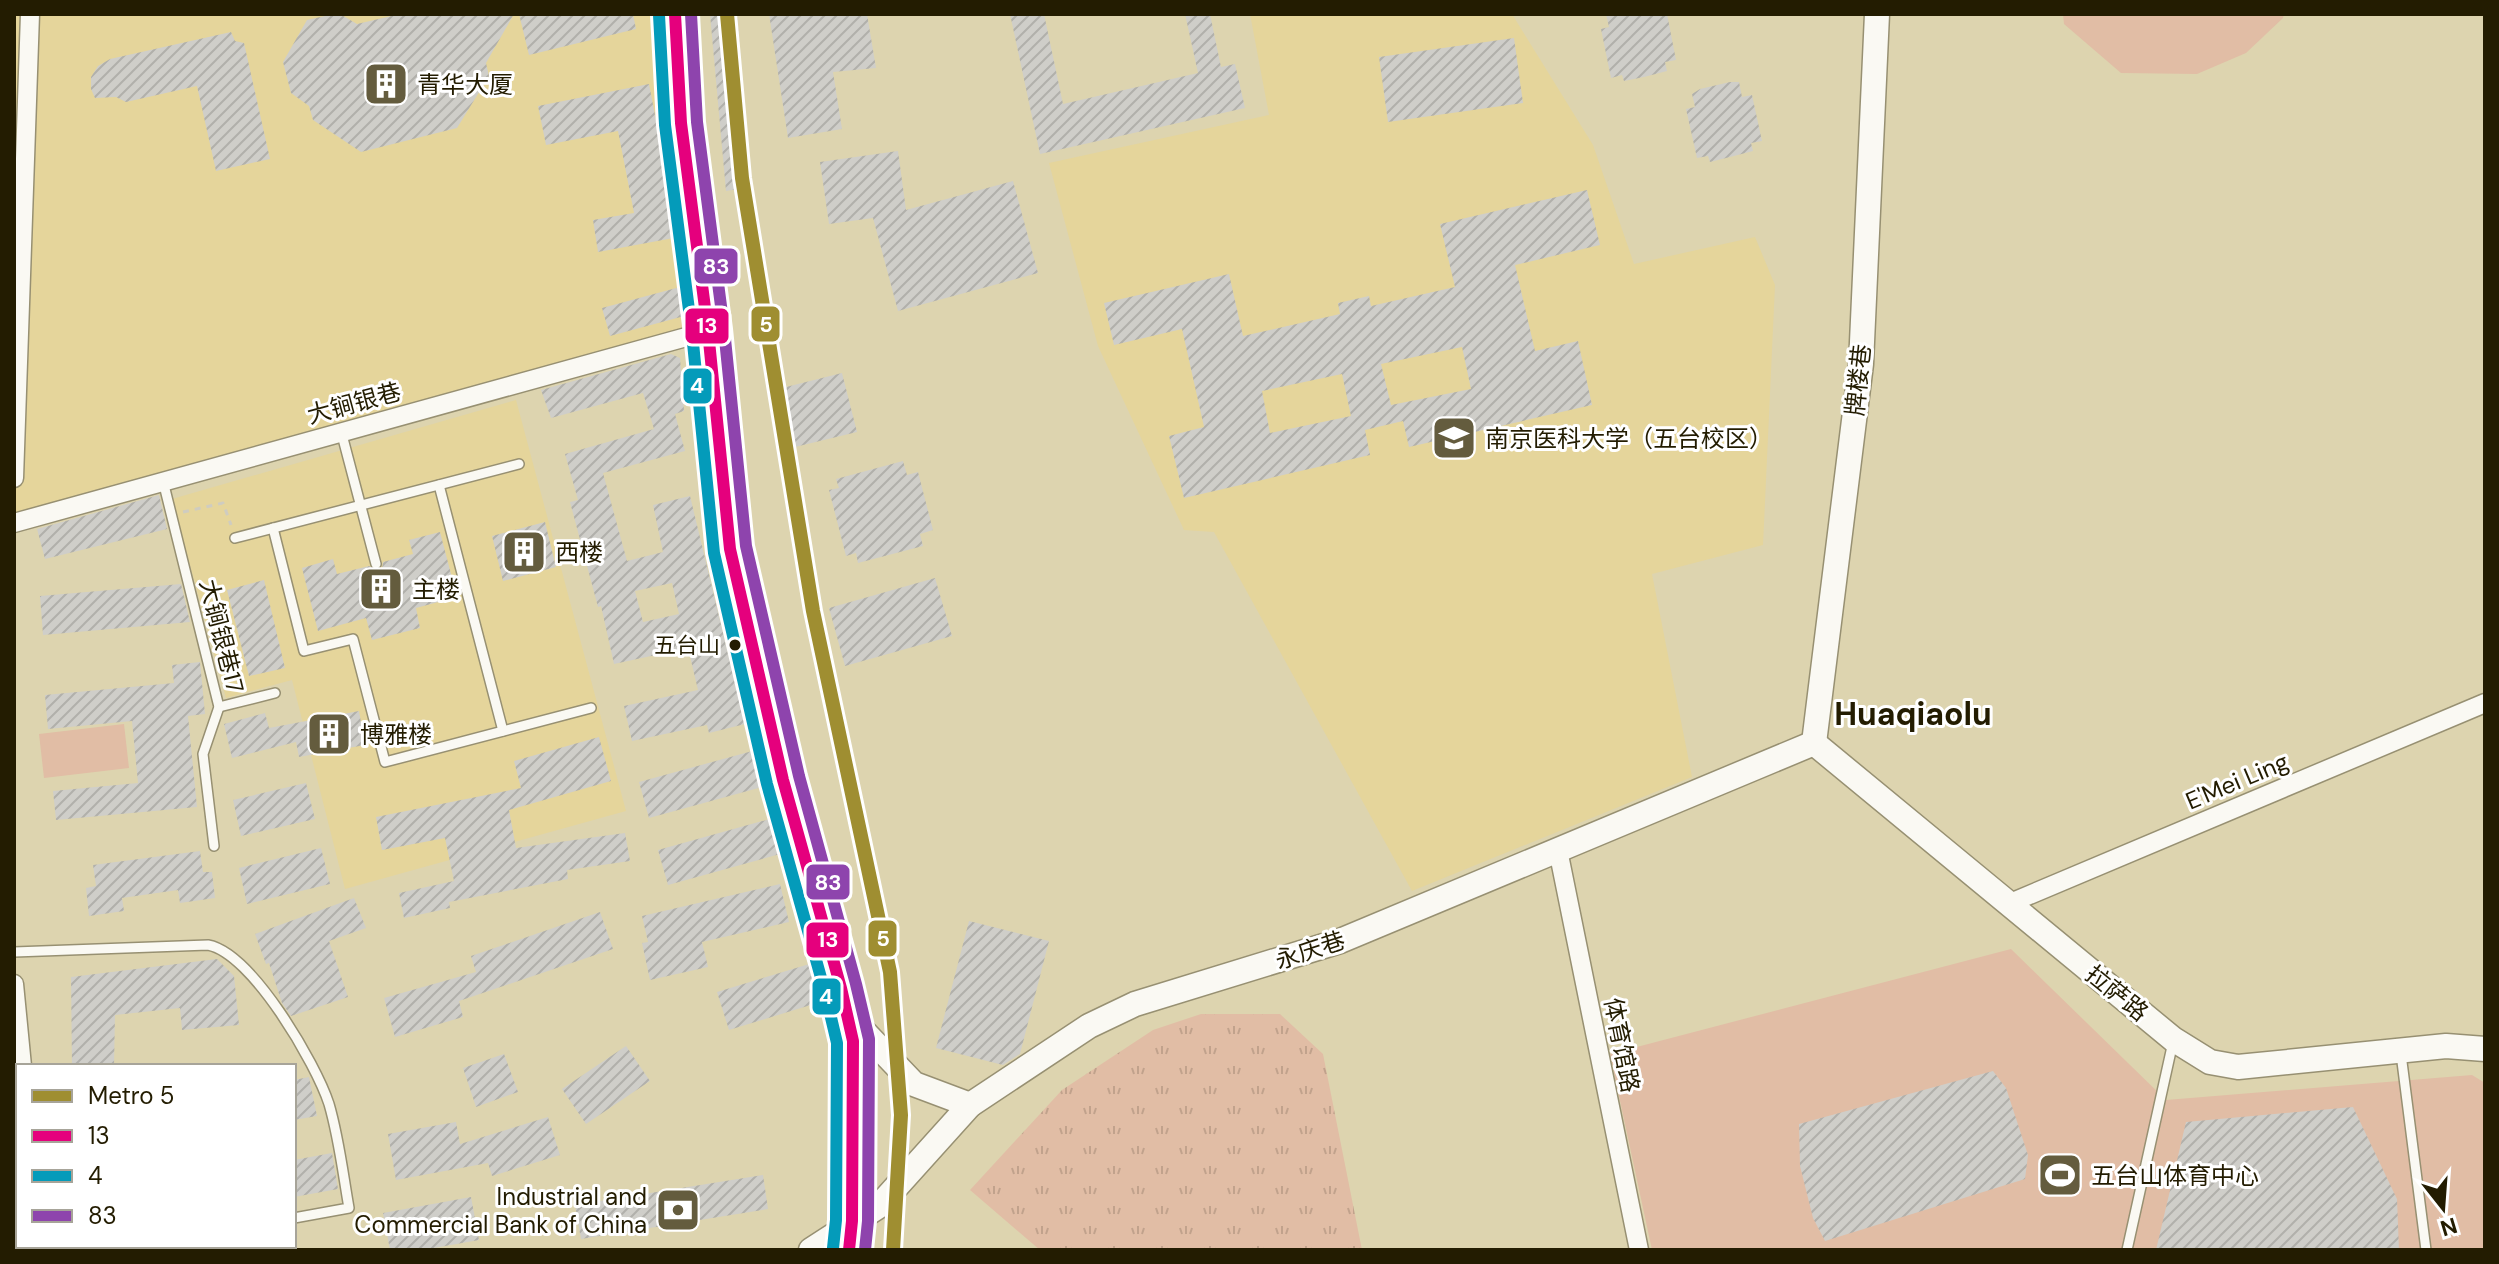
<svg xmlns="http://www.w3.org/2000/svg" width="2499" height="1264" font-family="'DM Sans','Noto Sans SC',sans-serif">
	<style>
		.built { fill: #e5d59b }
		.grass { fill: #e1bda5 }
		.park { fill: url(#park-tufts) }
		.building { fill: url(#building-hatch); fill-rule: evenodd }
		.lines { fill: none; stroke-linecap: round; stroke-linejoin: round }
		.lane-casing { stroke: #979072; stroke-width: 12 }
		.street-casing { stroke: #979072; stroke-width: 21 }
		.secondary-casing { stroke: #979072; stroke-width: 27 }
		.path { stroke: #cfccc0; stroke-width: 3; stroke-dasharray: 6 6; stroke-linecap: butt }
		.lane { stroke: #faf9f3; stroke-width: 9 }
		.street { stroke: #faf9f3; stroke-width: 18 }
		.secondary { stroke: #faf9f3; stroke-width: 24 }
		.bus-1-casing { stroke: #fff; stroke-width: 18 }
		.bus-2-casing { stroke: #fff; stroke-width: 18 }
		.bus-3-casing { stroke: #fff; stroke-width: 18 }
		.bus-1 { stroke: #e5007d; stroke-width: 12 }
		.bus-2 { stroke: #049bba; stroke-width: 12 }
		.bus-3 { stroke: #8e44ad; stroke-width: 12 }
		.metro-1-casing { stroke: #fff; stroke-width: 20 }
		.metro-1 { stroke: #9f8e31; stroke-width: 14 }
		.bus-dot { fill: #231c01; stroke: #fff; stroke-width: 3 }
		.labels { text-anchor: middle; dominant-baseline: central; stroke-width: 6; stroke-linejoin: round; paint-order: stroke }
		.bus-label { font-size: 22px; fill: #231c01; stroke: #fff; text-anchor: end }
		.poi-label { font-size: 24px; fill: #231c01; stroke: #fff; text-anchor: start }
		.street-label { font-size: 24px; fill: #231c01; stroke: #fff }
		.district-label { font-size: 32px; font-weight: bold; fill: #231c01; stroke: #fff }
		.line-badge { stroke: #fff; stroke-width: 3 }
		.badge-label { font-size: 22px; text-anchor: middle; font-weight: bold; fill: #fff }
	</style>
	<defs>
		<pattern id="park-tufts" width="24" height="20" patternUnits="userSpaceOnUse" patternTransform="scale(2)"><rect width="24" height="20" fill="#e1bda5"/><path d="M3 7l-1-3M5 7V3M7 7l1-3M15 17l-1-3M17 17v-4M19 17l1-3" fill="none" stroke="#c1a28c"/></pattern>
		<pattern id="building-hatch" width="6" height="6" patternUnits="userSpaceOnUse" patternTransform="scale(2)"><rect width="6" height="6" fill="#cfcec9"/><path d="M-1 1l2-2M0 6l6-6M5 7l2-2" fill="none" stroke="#b1b0ab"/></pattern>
	</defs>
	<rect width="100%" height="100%" fill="#ddd4af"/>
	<g class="built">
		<path d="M14,14H682L708,331L14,523Z"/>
		<path d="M1250,14H1512L1593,145L1634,264L1755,237L1775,285L1763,545L1652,574L1692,777L1412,891L1214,532L1184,530L1098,346L1049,163L1269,115Z"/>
		<path d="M516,400L626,811L345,889L292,680L226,698L172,499Z"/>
	</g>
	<g class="grass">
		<path d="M2063,14H2284L2283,18L2246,53L2197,74L2121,73L2064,24Z"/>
		<path d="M124,724L129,768L44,778L39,734Z"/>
		<path d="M2011,949L2166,1100L2472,1075L2485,1083V1250H1652L1610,1054Z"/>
	</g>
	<path class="park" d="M1201,1014H1280L1323,1054L1362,1250H1040L970,1190L1062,1090L1153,1030Z"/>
	<g class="building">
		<path d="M334,14H340L357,24L400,14H514L486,63L489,76L457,128L361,152L313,120L309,106L291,93L283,62L307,20Z"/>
		<path d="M519,14H633L636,29L529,55Z"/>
		<path d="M710,14H737L751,187L726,191Z"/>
		<path d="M769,14H867L876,68L833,72L842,129L788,138Z"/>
		<path d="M1010,14H1044L1063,104L1198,73L1185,14H1210L1221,67L1235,64L1245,108L1040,154Z"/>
		<path d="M1606,14H1667L1676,60L1665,62L1667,71L1644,77L1624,81L1622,75L1611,78L1601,29L1609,27Z"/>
		<path d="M231,32L235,41L244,43L270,159L216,171L197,86L126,102L116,97L95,98L91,89V77L98,66L110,59Z"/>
		<path d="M1514,38L1523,103L1388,122L1379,57Z"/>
		<path d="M1730,82H1739L1742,97L1752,95L1762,141L1751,143L1753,151L1730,157L1710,162L1708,156L1697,158L1686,109L1695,107L1692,94L1700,89Z"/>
		<path d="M649,84L679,237L598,252L593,220L634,213L618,131L546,145L538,106Z"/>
		<path d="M898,151L906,210L1013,181L1038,273L898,311L873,218L829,224L820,162Z"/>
		<path d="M1587,190L1600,245L1515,265L1535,351L1578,341L1592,405L1409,447L1403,421L1365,430L1370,455L1184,498L1169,436L1204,427L1182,329L1114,345L1104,303L1229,274L1243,336L1340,314L1338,303L1369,296L1371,306L1455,287L1440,224ZM1462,347L1471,389L1391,405L1381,364ZM1342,374L1351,416L1270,433L1262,391Z"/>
		<path d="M680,287L688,315L610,336L602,308Z"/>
		<path d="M671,354L680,358L684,411L675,414L685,451L603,473L627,561L663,552L653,505L690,496L745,724L709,733L707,725L632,741L624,706L698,690L688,648L614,664L601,606L598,607L570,502L578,500L565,454L654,429L643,393L551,418L541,390ZM672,583L679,614L643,622L635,591Z"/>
		<path d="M842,373L857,432L795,447L782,388Z"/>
		<path d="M903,461L907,475L918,472L933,530L920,534L923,546L858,563L856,553L846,556L829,490L839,488L836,479Z"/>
		<path d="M159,495L167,529L45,559L37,529Z"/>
		<path d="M545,522L556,567L503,581L492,536Z"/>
		<path d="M440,532L457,597L416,608L420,628L372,640L366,618L318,631L302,568L333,559L337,574L369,566L377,571L382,569L383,562L413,554L409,540Z"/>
		<path d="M935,578L952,636L845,666L829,608Z"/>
		<path d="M264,580L285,668L249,676L227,590Z"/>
		<path d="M181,584L190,622L43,635L40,596Z"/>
		<path d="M200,662L205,714L188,716L197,807L56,820L53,791L138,783L132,721L48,729L45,695L174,683L172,665Z"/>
		<path d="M359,711L365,745L299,757L296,742L232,758L224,724L265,713L269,728Z"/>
		<path d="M599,737L611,781L509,810L516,848L625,833L630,861L567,870L568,879L449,902L450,908L404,918L399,893L454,881L445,838L382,850L376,817L521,788L514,761Z"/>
		<path d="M756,750L766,786L649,818L639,782Z"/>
		<path d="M306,783L315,819L241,836L233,800Z"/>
		<path d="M777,817L787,852L668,885L658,850Z"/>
		<path d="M321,848L330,884L247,904L239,868Z"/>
		<path d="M200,851L203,872H212L215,898L180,903L178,890L122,898L124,911L89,916L86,888L96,886L93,865Z"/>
		<path d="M780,884L789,922L702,942L708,967L650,980L642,943L648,942L642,916Z"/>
		<path d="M354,898L366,928L329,941L348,997L291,1016L282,1003L269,963L266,964L255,934Z"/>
		<path d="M600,912L613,949L459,1001L463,1017L395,1037L384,998L476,972L471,956Z"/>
		<path d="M969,921L1049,941L1020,1054L1003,1065L936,1048Z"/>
		<path d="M217,959L234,976L239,1025L182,1030L180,1008L115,1015L114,1066H72L71,977Z"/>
		<path d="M816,962L827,1000L729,1030L717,992Z"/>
		<path d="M626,1046L650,1081L586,1124L562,1089Z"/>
		<path d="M504,1054L518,1092L476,1107L463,1068Z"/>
		<path d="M1993,1071L2006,1088L2028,1155L2025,1179L1825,1241L1813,1218L1800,1166L1799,1124Z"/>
		<path d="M309,1077L317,1116L294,1120V1080Z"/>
		<path d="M2353,1107L2397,1199L2399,1250H2156L2186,1122Z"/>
		<path d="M548,1117L560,1155L492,1176L488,1163L396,1180L388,1134L456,1122L460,1144Z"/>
		<path d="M332,1153L338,1189L294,1197V1160Z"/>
		<path d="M763,1175L768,1209L581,1239L575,1205Z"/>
		<path d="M471,1197L479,1240L423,1250H390L383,1213Z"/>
	</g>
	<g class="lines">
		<g class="lane-casing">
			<g id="lane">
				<path d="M341,431L376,564"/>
				<path d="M163,481L219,707L203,754L214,846"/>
				<path d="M439,485L503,731"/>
				<path d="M273,528L304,651L353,639L385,762L591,708"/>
				<path d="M235,538L519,464"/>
				<path d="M219,707L275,693"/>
				<path d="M14,952L208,945C252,953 316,1064 329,1104C339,1138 343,1174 349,1208L294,1218"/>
				<path d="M2401,1054L2426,1250"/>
				<path d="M2127,1250L2173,1042"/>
			</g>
		</g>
		<g class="street-casing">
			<g id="street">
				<path d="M14,478L30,14"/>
				<path d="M14,523L708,331"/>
				<path d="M1558,850L1639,1250"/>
				<path d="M2008,904L2485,703"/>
				<path d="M14,984L22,1066"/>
				<path d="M37,1246V1250"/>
			</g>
		</g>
		<g class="secondary-casing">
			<g id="secondary">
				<path d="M675,14L681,123L708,331L730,549L783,780L841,988L853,1041L852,1221L849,1250"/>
				<path d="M1814,743L2173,1039L2210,1062L2238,1067L2446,1046L2485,1049"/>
				<path d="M1814,743L1861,364L1877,14"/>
				<path d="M847,1014L914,1084L970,1105"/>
				<path d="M811,1250L879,1206L970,1105L1089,1026L1135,1004L1340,941L1814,743"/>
			</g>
		</g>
		<path class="path" d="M183,512L223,503L231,525"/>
		<use href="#lane" class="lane"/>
		<use href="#street" class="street"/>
		<use href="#secondary" class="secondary"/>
		<g class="bus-1-casing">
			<path id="bus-1" d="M675,14L681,123L708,331L730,549L783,780L841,988L853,1041L852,1221L849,1250"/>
		</g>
		<g class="bus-2-casing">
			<path id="bus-2" d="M659,15L665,125L692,333L714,553L767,784L825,992L837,1043L836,1220L833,1248"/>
		</g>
		<g class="bus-3-casing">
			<path id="bus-3" d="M691,14L697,122L724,329L746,546L799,776L856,984L869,1039L868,1221L865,1250"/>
		</g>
		<use href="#bus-1" class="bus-1"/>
		<use href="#bus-2" class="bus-2"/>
		<use href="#bus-3" class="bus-3"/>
		<g class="metro-1-casing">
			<path id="metro-1" d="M727,14L742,178L813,611L890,972L901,1115L893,1250"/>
		</g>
		<use href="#metro-1" class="metro-1"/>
	</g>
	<defs>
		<g id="building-square" transform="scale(2.3)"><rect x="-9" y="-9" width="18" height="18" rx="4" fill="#645c3e" stroke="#fff"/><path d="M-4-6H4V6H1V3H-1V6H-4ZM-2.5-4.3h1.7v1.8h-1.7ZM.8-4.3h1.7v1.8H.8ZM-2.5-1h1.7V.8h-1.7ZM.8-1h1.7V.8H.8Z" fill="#fff"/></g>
		<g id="university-square" transform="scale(2.3)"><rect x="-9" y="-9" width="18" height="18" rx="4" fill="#645c3e" stroke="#fff"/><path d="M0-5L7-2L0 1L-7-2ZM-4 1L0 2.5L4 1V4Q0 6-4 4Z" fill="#fff"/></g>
		<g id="stadium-square" transform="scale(2.3)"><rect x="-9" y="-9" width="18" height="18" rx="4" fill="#645c3e" stroke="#fff"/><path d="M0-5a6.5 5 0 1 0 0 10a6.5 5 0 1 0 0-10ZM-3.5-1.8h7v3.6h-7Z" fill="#fff"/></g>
		<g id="bank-square" transform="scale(2.3)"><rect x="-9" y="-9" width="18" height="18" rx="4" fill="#645c3e" stroke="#fff"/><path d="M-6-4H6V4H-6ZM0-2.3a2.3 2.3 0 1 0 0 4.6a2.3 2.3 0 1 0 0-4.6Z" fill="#fff"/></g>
	</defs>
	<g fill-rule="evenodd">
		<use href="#building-square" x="386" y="84"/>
		<use href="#university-square" x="1454" y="438"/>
		<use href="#building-square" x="524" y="552"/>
		<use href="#building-square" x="381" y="589"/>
		<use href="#building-square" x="329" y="734"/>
		<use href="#stadium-square" x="2060" y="1175"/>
		<use href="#bank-square" x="678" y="1210"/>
	</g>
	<circle class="bus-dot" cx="735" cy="645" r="7"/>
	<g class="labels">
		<g class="bus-label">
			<text x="720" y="645">五台山</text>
		</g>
		<g class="poi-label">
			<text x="417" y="84">青华大厦</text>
			<text x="1485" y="438">南京医科大学（五台校区）</text>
			<text x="555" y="552">西楼</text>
			<text x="412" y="589">主楼</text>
			<text x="360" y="734">博雅楼</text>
			<text x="2091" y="1175">五台山体育中心</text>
			<text x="647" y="1196" text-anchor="end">Industrial and<tspan x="647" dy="28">Commercial Bank of China</tspan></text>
		</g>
		<g class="street-label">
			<text transform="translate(1858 380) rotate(-84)">牌楼巷</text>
			<text transform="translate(354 403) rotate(-15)">大锏银巷</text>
			<text transform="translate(222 636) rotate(76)">大锏银巷17</text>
			<text transform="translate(2237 781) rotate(-23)">E'Mei Ling</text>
			<text transform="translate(1310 950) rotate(-18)">永庆巷</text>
			<text transform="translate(2117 993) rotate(39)">拉萨路</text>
			<text transform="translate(1622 1045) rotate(79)">体育馆路</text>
		</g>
		<g class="district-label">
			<text x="1913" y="714">Huaqiaolu</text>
		</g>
	</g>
	<g class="line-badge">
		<rect x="693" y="247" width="46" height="38" rx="8" fill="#8e44ad"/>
		<rect x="750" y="305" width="31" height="38" rx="8" fill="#9f8e31"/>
		<rect x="684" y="307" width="46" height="38" rx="8" fill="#e5007d"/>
		<rect x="682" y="367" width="31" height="38" rx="8" fill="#049bba"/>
		<rect x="805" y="863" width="46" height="38" rx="8" fill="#8e44ad"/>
		<rect x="867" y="919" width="31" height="39" rx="8" fill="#9f8e31"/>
		<rect x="805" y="921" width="45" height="38" rx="8" fill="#e5007d"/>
		<rect x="811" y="977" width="31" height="39" rx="8" fill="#049bba"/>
	</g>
	<g class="badge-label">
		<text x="716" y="274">83</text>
		<text x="766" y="332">5</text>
		<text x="707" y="333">13</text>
		<text x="697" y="393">4</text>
		<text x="828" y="890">83</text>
		<text x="883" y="946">5</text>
		<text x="828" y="947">13</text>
		<text x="826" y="1004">4</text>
	</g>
	<rect width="2499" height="1264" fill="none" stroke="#231c01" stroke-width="32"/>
	<rect x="16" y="1064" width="280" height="184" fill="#ffffff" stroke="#a7a499" stroke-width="2"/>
	<rect x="32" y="1090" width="40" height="12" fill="#9f8e31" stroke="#a7a499" stroke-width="2"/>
	<text x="88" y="1104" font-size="24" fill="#231c01">Metro 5</text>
	<rect x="32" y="1130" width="40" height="12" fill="#e5007d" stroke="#a7a499" stroke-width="2"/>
	<text x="88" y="1144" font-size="24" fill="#231c01">13</text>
	<rect x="32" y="1170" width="40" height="12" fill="#049bba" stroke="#a7a499" stroke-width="2"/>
	<text x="88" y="1184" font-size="24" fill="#231c01">4</text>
	<rect x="32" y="1210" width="40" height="12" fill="#8e44ad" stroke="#a7a499" stroke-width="2"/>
	<text x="88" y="1224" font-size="24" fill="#231c01">83</text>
	<g transform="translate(2443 1208) rotate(163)" stroke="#ffffff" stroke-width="6" paint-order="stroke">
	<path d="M0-6L14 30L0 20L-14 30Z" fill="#231c01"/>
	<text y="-12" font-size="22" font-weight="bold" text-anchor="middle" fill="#231c01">N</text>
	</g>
</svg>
